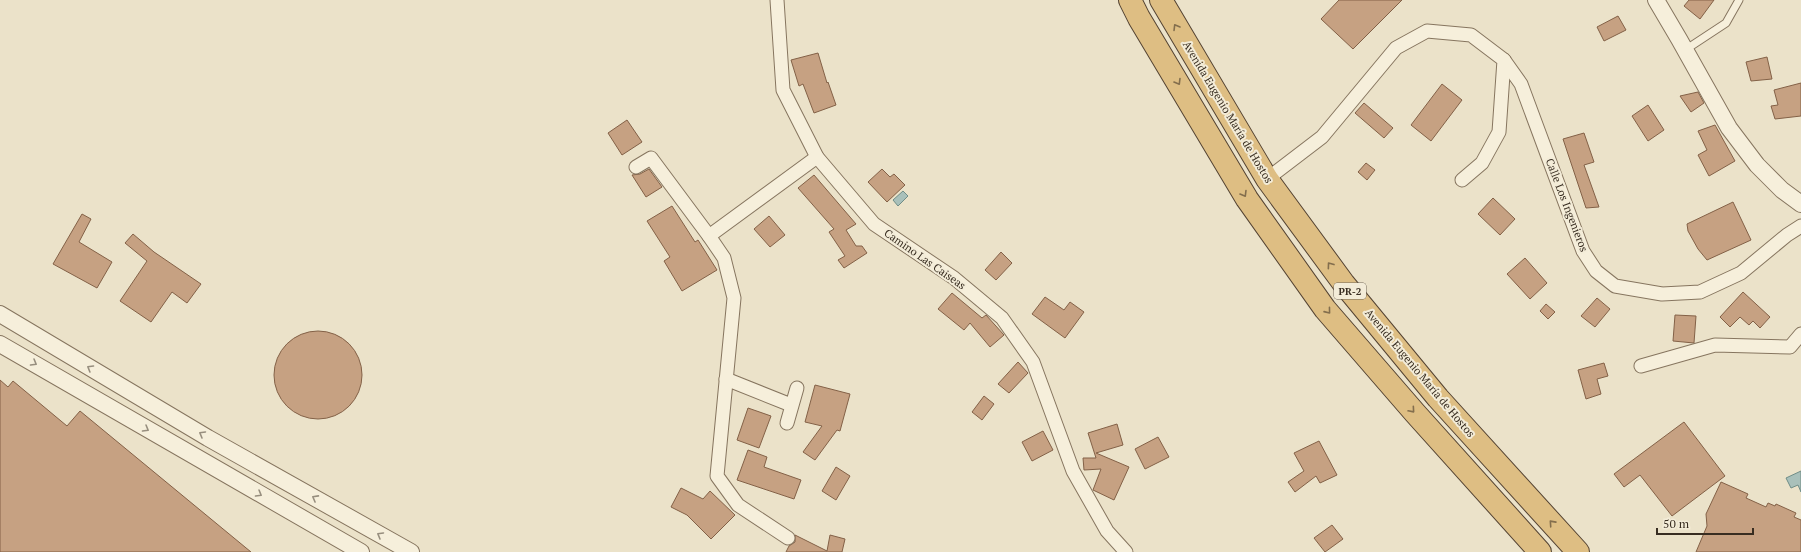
<svg xmlns="http://www.w3.org/2000/svg" width="1801" height="552" font-family="'PT Serif',serif">
	<style>
		.water { fill: #a9c0ba; stroke: #708d87 }
		.building { fill: #c6a182; stroke: #836147 }
		.lines { fill: none; stroke-linecap: round; stroke-linejoin: round }
		.service-casing { stroke: #86755f; stroke-width: 9 }
		.minor-casing { stroke: #86755f; stroke-width: 15 }
		.tertiary-casing { stroke: #86755f; stroke-width: 18 }
		.trunk-casing { stroke: #544332; stroke-width: 24 }
		.service { stroke: #f6efdb; stroke-width: 7 }
		.minor { stroke: #f6efdb; stroke-width: 13 }
		.tertiary { stroke: #f6efdb; stroke-width: 16 }
		.trunk { stroke: #debe83; stroke-width: 22 }
		.oneway { stroke: #836e4d }
		.oneway2 { stroke: #978e7e }
		.labels { text-anchor: middle; dominant-baseline: central; stroke-width: 4; stroke-linejoin: round; paint-order: stroke }
		.shield { fill: #f3ecd8; stroke: #706658; stroke-width: 1 }
		.shield-label { font-size: 10px; font-weight: bold; fill: #382d21 }
		.street-label { font-size: 11px; fill: #382d21; stroke: #f3ecd8 }
	</style>
	<rect width="100%" height="100%" fill="#ebe2c9"/>
	<g class="water">
		<path d="M903,191L908,196L898,206L893,200Z"/>
		<path d="M1801,471V492L1798,485L1791,488L1786,478Z"/>
	</g>
	<g class="building">
		<path d="M1339,0H1402L1353,49L1321,19Z"/>
		<path d="M1689,0H1714L1700,19L1684,6Z"/>
		<path d="M1618,16L1626,30L1604,41L1597,27Z"/>
		<path d="M818,53L827,83L828,82L836,105L814,113L803,84L799,86L791,60Z"/>
		<path d="M1767,57L1772,79L1751,81L1746,62Z"/>
		<path d="M1801,83V116L1775,119L1771,106L1778,105L1774,90Z"/>
		<path d="M1442,84L1462,100L1431,141L1411,125Z"/>
		<path d="M1698,92L1704,103L1691,112L1680,96Z"/>
		<path d="M1364,103L1393,128L1384,138L1355,113Z"/>
		<path d="M1648,105L1664,130L1648,141L1632,116Z"/>
		<path d="M627,120L642,142L622,155L608,133Z"/>
		<path d="M1715,125L1735,161L1709,176L1698,155L1707,150L1698,131Z"/>
		<path d="M1584,133L1594,162L1584,165L1599,207L1586,208L1563,139Z"/>
		<path d="M1366,163L1375,170L1367,180L1358,172Z"/>
		<path d="M649,169L662,187L646,197L632,175L640,174Z"/>
		<path d="M882,169L890,177L894,174L905,185L887,202L868,182Z"/>
		<path d="M814,175L856,224L846,230L856,246H862L867,253L844,268L838,260L845,256L829,232L834,229L798,188Z"/>
		<path d="M1493,198L1515,219L1500,235L1478,214Z"/>
		<path d="M1733,202L1751,240L1707,260L1698,249L1688,231L1687,224Z"/>
		<path d="M672,206L695,242L698,240L717,270L682,291L664,261L670,257L647,221Z"/>
		<path d="M82,214L91,219L79,242L112,262L97,288L53,264Z"/>
		<path d="M769,216L785,235L770,247L754,229Z"/>
		<path d="M133,234L154,252L201,284L187,303L172,292L151,322L120,301L147,261L125,243Z"/>
		<path d="M1001,252L1012,263L996,280L985,270Z"/>
		<path d="M1525,258L1547,283L1530,299L1507,274Z"/>
		<path d="M1743,292L1770,317L1760,328L1753,321L1749,325L1740,317L1730,327L1720,317Z"/>
		<path d="M952,293L982,318L986,315L1004,335L990,347L970,323L964,330L938,309Z"/>
		<path d="M1045,297L1064,310L1070,302L1084,312L1065,338L1032,314Z"/>
		<path d="M1597,298L1610,309L1595,327L1581,316Z"/>
		<path d="M1546,304L1555,312L1548,319L1540,311Z"/>
		<path d="M1675,315L1696,316L1694,343L1673,341Z"/>
		<circle cx="318" cy="375" r="44"/>
		<path d="M1018,362L1028,373L1009,393L998,384Z"/>
		<path d="M1604,363L1608,376L1597,379L1601,394L1586,399L1578,370Z"/>
		<path d="M0,380L8,387L13,381L67,426L80,411L251,552H0Z"/>
		<path d="M815,385L850,394L840,431L837,430L815,460L803,452L822,426L805,422Z"/>
		<path d="M984,396L994,404L982,420L972,412Z"/>
		<path d="M748,408L771,416L759,448L737,440Z"/>
		<path d="M1684,422L1725,476L1672,516L1640,475L1624,487L1614,474Z"/>
		<path d="M1117,424L1123,445L1096,453L1129,467L1114,500L1093,490L1101,469L1084,470L1083,458H1096L1088,433Z"/>
		<path d="M1043,431L1053,450L1032,461L1022,442Z"/>
		<path d="M1158,437L1169,457L1145,469L1135,449Z"/>
		<path d="M1319,441L1337,475L1320,483L1316,476L1295,492L1288,482L1304,471L1294,453Z"/>
		<path d="M748,450L767,457L764,467L801,480L794,499L737,480Z"/>
		<path d="M836,467L850,476L836,500L822,491Z"/>
		<path d="M1721,482L1748,494L1746,498L1766,507L1768,503L1775,506L1776,504L1796,513L1794,517L1801,520V552H1696L1707,526L1706,514Z"/>
		<path d="M681,488L703,499L710,491L735,515L711,539L687,515L671,507Z"/>
		<path d="M1332,525L1343,539L1325,552L1314,538Z"/>
		<path d="M795,535L827,551L830,535L845,539L842,552H786L789,546L795,542Z"/>
	</g>
	<g class="lines">
		<g class="service-casing">
			<path id="service" d="M1685,50L1726,23L1739,0"/>
		</g>
		<g class="minor-casing">
			<g id="minor">
				<path d="M777,0L783,90L817,157L874,224L954,278L1002,318L1033,362L1073,471L1107,531L1126,552"/>
				<path d="M1504,60L1521,84L1583,251L1596,271L1615,286L1662,294L1700,292L1741,273L1787,235L1801,226"/>
				<path d="M636,167L651,158L709,236L724,258L734,298L717,476L738,505L788,538"/>
				<path d="M1267,179L1322,137L1396,48L1427,31L1471,35L1504,60L1499,132L1482,163L1462,180"/>
				<path d="M709,236L817,157"/>
				<path d="M1641,366L1715,345L1790,347L1801,334"/>
				<path d="M726,379L791,405"/>
				<path d="M787,423L797,388"/>
			</g>
		</g>
		<g class="tertiary-casing">
			<g id="tertiary">
				<path d="M1656,0L1679,39L1729,128L1757,165L1782,190L1801,204"/>
				<path d="M0,314L208,438L411,552"/>
				<path d="M0,344L361,552"/>
			</g>
		</g>
		<g class="trunk-casing">
			<g id="trunk">
				<path d="M1130,0L1139,18L1247,199L1325,309L1415,413L1540,552"/>
				<path d="M1161,0L1267,179L1344,284L1438,398L1578,552"/>
			</g>
		</g>
		<use href="#service" class="service"/>
		<use href="#minor" class="minor"/>
		<use href="#tertiary" class="tertiary"/>
		<use href="#trunk" class="trunk"/>
	</g>
	<defs><path id="oneway-chevron" d="M-2-3.5L2.5 0L-2 3.5" fill="none" stroke-width="1.6" stroke-linecap="round" stroke-linejoin="round"/></defs>
	<g class="oneway">
		<use href="#oneway-chevron" transform="translate(1176 27) rotate(-121)"/>
		<use href="#oneway-chevron" transform="translate(1178 82) rotate(59)"/>
		<use href="#oneway-chevron" transform="translate(1244 194) rotate(59)"/>
		<use href="#oneway-chevron" transform="translate(1330 265) rotate(-126)"/>
		<use href="#oneway-chevron" transform="translate(1328 311) rotate(51)"/>
		<use href="#oneway-chevron" transform="translate(1412 410) rotate(49)"/>
		<use href="#oneway-chevron" transform="translate(1552 523) rotate(-132)"/>
	</g>
	<g class="oneway2">
		<use href="#oneway-chevron" transform="translate(34 363) rotate(30)"/>
		<use href="#oneway-chevron" transform="translate(90 368) rotate(-149)"/>
		<use href="#oneway-chevron" transform="translate(146 429) rotate(30)"/>
		<use href="#oneway-chevron" transform="translate(202 434) rotate(-150)"/>
		<use href="#oneway-chevron" transform="translate(259 494) rotate(30)"/>
		<use href="#oneway-chevron" transform="translate(315 498) rotate(-151)"/>
		<use href="#oneway-chevron" transform="translate(380 535) rotate(-150)"/>
	</g>
	<g class="labels">
		<rect class="shield" x="1334" y="283" width="32" height="16" rx="3"/>
		<g class="shield-label">
			<text x="1350" y="291">PR-2</text>
		</g>
		<g class="street-label">
			<text transform="translate(1228 112) rotate(59)">Avenida Eugenio María de Hostos</text>
			<text transform="translate(1567 205) rotate(69)">Calle Los Ingenieros</text>
			<text transform="translate(925 259) rotate(35)">Camino Las Caiseas</text>
			<text transform="translate(1420 373) rotate(50)">Avenida Eugenio María de Hostos</text>
		</g>
	</g>
	<path d="M1657 528v6h96v-6" fill="none" stroke="#382d21" stroke-width="2"/>
	<text x="1663" y="528" font-size="12" fill="#382d21" stroke="#f3ecd8" stroke-width="3" paint-order="stroke">50 m</text>
</svg>
